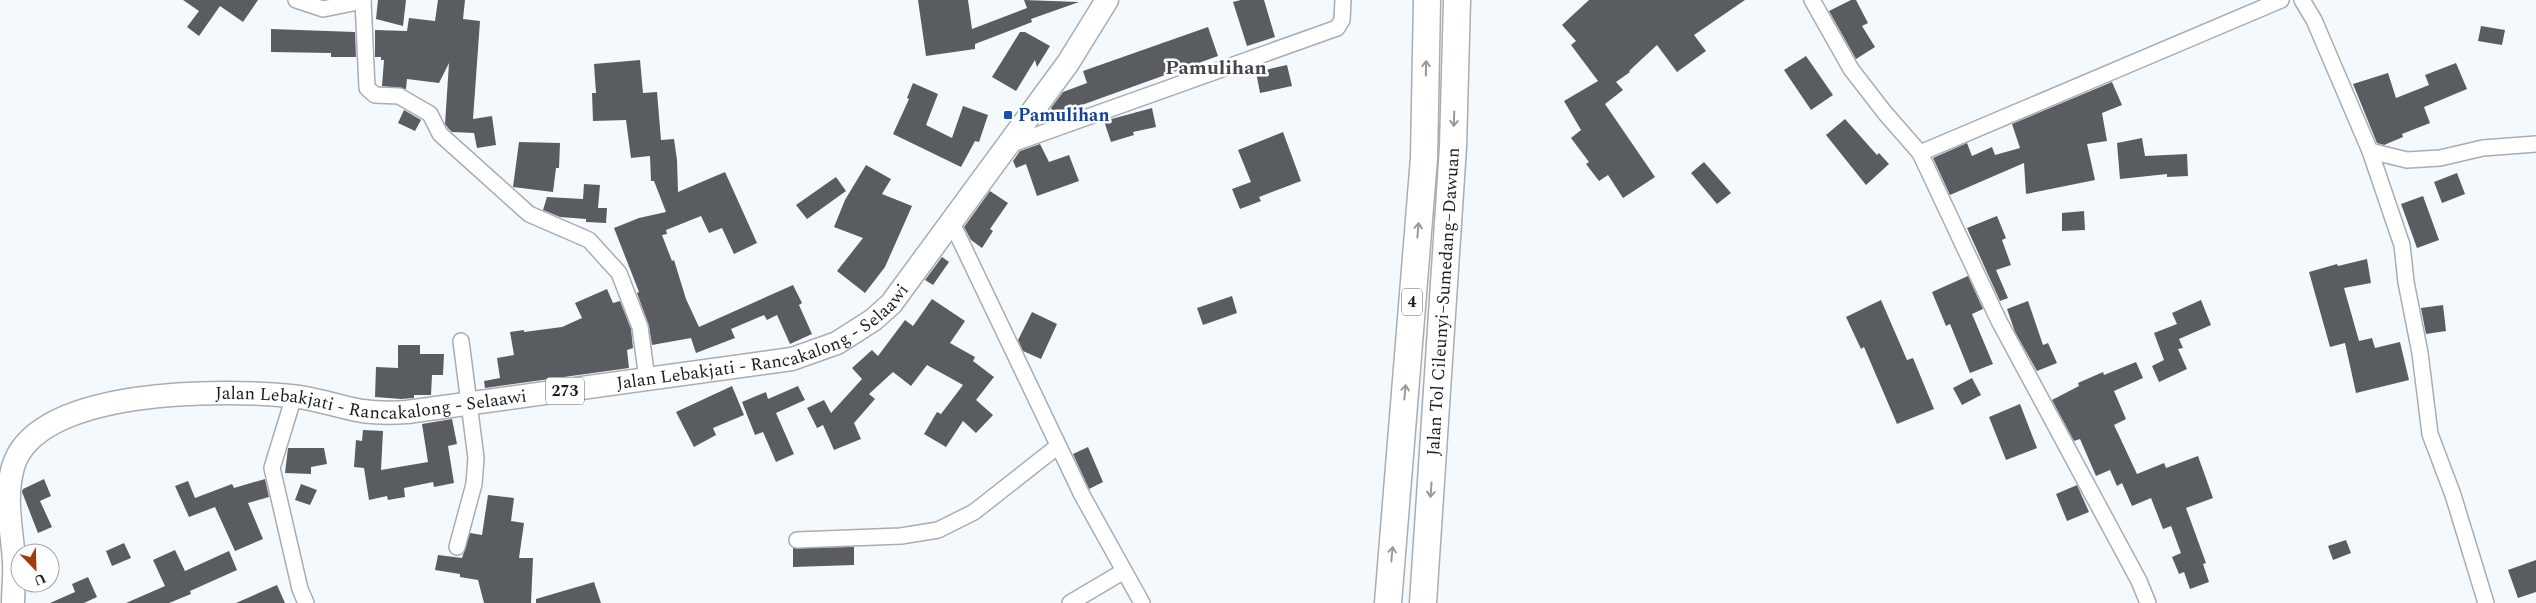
<svg xmlns="http://www.w3.org/2000/svg" width="2536" height="603" font-family="Spectral,serif">
	<style>
		.building { fill: #595d61 }
		.lines { fill: none; stroke-linecap: round; stroke-linejoin: round }
		.minor-casing { stroke: #a8adb1; stroke-width: 18 }
		.primary-casing { stroke: #a8adb1; stroke-width: 25 }
		.motorway-casing { stroke: #a8adb1; stroke-width: 29 }
		.minor { stroke: #fff; stroke-width: 15 }
		.primary { stroke: #fff; stroke-width: 22 }
		.motorway { stroke: #fff; stroke-width: 26 }
		.oneway { stroke: #98999a }
		.transit-dot { fill: #1a4fb4; stroke: #fff; stroke-width: 2 }
		.labels { text-anchor: middle; dominant-baseline: central; stroke-width: 5; stroke-linejoin: round; paint-order: stroke }
		.shield { fill: #fff; stroke: #5f6062; stroke-width: 1 }
		.shield-label { font-size: 16px; font-weight: bold; fill: #1b1c1e }
		.transit-label { font-size: 18px; font-weight: bold; fill: #164399; stroke: #fff; text-anchor: start }
		.street-label { font-size: 18px; fill: #1b1c1e; stroke: #fff }
		.quarter-label { font-size: 20px; font-weight: bold; fill: #43474b; stroke: #fff }
	</style>
	<rect width="100%" height="100%" fill="#f4f9fe"/>
	<g class="building">
		<path d="M183,0H258L243,22L220,6L199,36L187,27L199,11Z"/>
		<path d="M378,0H406L403,26L376,19Z"/>
		<path d="M438,0H465L463,19L480,21L473,119L492,116L496,145L477,148L474,133L452,132L448,128L445,124L449,63L439,83L407,79L406,89L382,86L384,60H381V57H375V30L407,31L409,18L435,21Z"/>
		<path d="M918,0H968L972,29L1027,8L1024,0L1079,2L1031,19L1032,22L975,44V49L926,56Z"/>
		<path d="M1241,0H1264L1275,37L1247,46L1233,2Z"/>
		<path d="M1589,0H1745L1694,35L1706,51L1677,72L1657,45L1629,71L1630,72L1616,82L1623,90L1605,104L1655,177L1623,198L1608,175L1599,181L1586,164L1589,162L1571,138L1581,130L1564,101L1598,81L1571,45L1576,41L1562,25Z"/>
		<path d="M1851,0H1856L1868,23L1862,26L1875,47L1856,59L1829,11Z"/>
		<path d="M2481,26L2505,30L2502,45L2478,41Z"/>
		<path d="M1208,27L1218,56L1054,115L1051,108L1063,92L1087,83L1083,71Z"/>
		<path d="M271,29L355,32L356,57H331V53L271,52Z"/>
		<path d="M1020,32H1025L1050,46L1037,67L1035,60L1016,91L992,77Z"/>
		<path d="M1806,56L1833,95L1811,110L1784,70Z"/>
		<path d="M640,60L643,93L657,92L661,140L674,139L677,160L678,192L725,172L757,243L734,254L722,228L709,233L701,216L666,230L667,234L662,235L672,261L674,260L686,299L699,327L793,285L802,303L799,305L812,334L790,344L777,315L767,320L764,315L731,329L735,338L696,353L691,338L652,345L649,326L637,293L639,292L614,228L639,218L666,212L654,181H651L650,156L631,158L626,120L593,121L592,93H596L594,64Z"/>
		<path d="M2456,63L2467,89L2424,107L2430,123L2402,134L2403,137L2384,145L2377,143L2353,84L2388,73L2396,98L2429,85L2425,75Z"/>
		<path d="M1287,65L1292,86L1260,93L1256,72Z"/>
		<path d="M2112,82L2122,105L2102,113L2107,141L2087,144L2095,180L2026,194L2024,163L1950,195L1933,158L1967,143L1972,156L1992,147L1995,155L2020,148L2012,124Z"/>
		<path d="M913,83L938,94L926,125L952,138L963,106L988,115L979,142L975,141L961,167L893,134L909,99L907,98Z"/>
		<path d="M1152,108L1156,127L1133,132L1134,135L1111,142L1104,121Z"/>
		<path d="M404,110L421,120L415,131L398,123Z"/>
		<path d="M1845,119L1877,155L1879,153L1889,164L1866,185L1826,135Z"/>
		<path d="M1283,132L1301,181L1259,197L1261,201L1240,209L1232,189L1251,182L1238,150Z"/>
		<path d="M2142,138L2145,156L2187,154L2188,176L2167,177V174L2120,179L2117,143Z"/>
		<path d="M519,142L560,143L559,168H556L553,192L513,187Z"/>
		<path d="M1040,144L1049,162L1069,155L1079,181L1037,196L1026,164L1016,168L1013,161L1020,151Z"/>
		<path d="M1704,162L1731,193L1717,204L1691,173Z"/>
		<path d="M866,165L891,179L882,194L912,206L885,267L865,293L837,271L863,238L834,227L845,200Z"/>
		<path d="M2457,173L2465,194L2442,203L2434,182Z"/>
		<path d="M836,177L846,191L807,219L796,205Z"/>
		<path d="M584,184L600,185L598,208H607L606,223L586,222V219L560,217L543,210L547,197L583,199Z"/>
		<path d="M990,191L1008,203L990,229L993,231L982,248L971,240L964,227Z"/>
		<path d="M2423,196L2439,240L2417,248L2401,204Z"/>
		<path d="M2084,211L2085,230L2062,231V213Z"/>
		<path d="M1997,216L2006,238L2002,240L2011,265L1996,270L2008,298L2000,301L1967,228Z"/>
		<path d="M942,257L949,262L933,285L925,280Z"/>
		<path d="M2367,259L2371,283L2344,288L2359,341L2372,338L2375,348L2400,342L2409,380L2356,393L2345,343L2330,347L2309,272L2337,264L2338,266Z"/>
		<path d="M1968,276L1983,309L1972,314L1993,364L1970,373L1950,324L1946,326L1932,292Z"/>
		<path d="M607,289L613,303L620,301L631,329L633,348L627,350L629,368L485,388L484,381L500,378L497,358L514,355L510,332L524,330V332L562,327L582,318L575,303Z"/>
		<path d="M1232,296L1237,313L1203,325L1197,308Z"/>
		<path d="M932,299L965,321L950,343L975,357L973,361L994,377L976,400L993,415L976,433L963,421L946,447L924,434L937,412L941,414L963,385L927,365L911,386L893,372L869,394L875,399L854,423L861,439L834,450L823,425L817,428L807,408L824,400L831,413L862,379L852,368L872,350L878,356L905,320L913,326Z"/>
		<path d="M1881,300L1907,360L1913,358L1934,409L1897,424L1864,347L1861,349L1846,317Z"/>
		<path d="M2201,300L2211,325L2179,339L2183,348L2178,349L2187,369L2159,382L2152,366L2164,360L2154,333L2177,324L2172,313Z"/>
		<path d="M2028,301L2043,345L2048,343L2057,363L2037,371L2015,332L2007,309Z"/>
		<path d="M2443,305L2446,331L2426,334L2421,308Z"/>
		<path d="M1032,312L1057,324L1041,359L1023,351L1018,340Z"/>
		<path d="M398,345H420V354H444L443,375H432L431,395H414V398L401,399L375,397L376,367L398,368Z"/>
		<path d="M2136,362L2143,378L2114,391L2126,419L2114,425L2137,474L2164,463L2166,468L2198,456L2213,498L2186,508L2206,563L2203,564L2209,582L2190,589L2184,572L2179,574L2172,557L2181,553L2171,526L2163,529L2151,498L2132,506L2122,483L2117,486L2110,470L2096,476L2080,439L2074,441L2052,400L2079,386L2078,383L2103,372L2104,375Z"/>
		<path d="M1972,378L1981,395L1962,405L1953,388Z"/>
		<path d="M732,386L744,415L713,428L716,435L694,447L676,412Z"/>
		<path d="M798,386L805,400L776,413L794,454L776,462L763,432L755,435L742,402L766,392L768,399Z"/>
		<path d="M2020,404L2037,448L2006,460L1989,417Z"/>
		<path d="M452,419L457,444L448,446L454,483L434,487L433,482L404,488L405,497L388,500L387,496L369,500L364,468L354,467L356,440L362,441L363,430L383,431L381,470L428,462L422,424Z"/>
		<path d="M1088,447L1103,482L1089,489L1073,454Z"/>
		<path d="M288,448H324L327,464L311,467V474L285,473Z"/>
		<path d="M44,479L51,496L40,501L52,527L38,533L22,492L23,489Z"/>
		<path d="M265,479L269,497L248,503L263,539L235,551L215,507L189,517L175,486L188,481L195,498L232,484L234,488Z"/>
		<path d="M301,484L317,490L310,505L295,500Z"/>
		<path d="M2077,485L2089,512L2067,521L2056,494Z"/>
		<path d="M488,495L514,498L511,521L524,523L519,558H533L531,603H484L478,580L460,577V574L435,570L438,555L462,558L470,533L482,535Z"/>
		<path d="M2346,540L2351,553L2333,560L2328,546Z"/>
		<path d="M124,543L131,558L112,566L106,551Z"/>
		<path d="M854,547V565L793,567V548Z"/>
		<path d="M175,550L185,571L229,551L237,570L190,591L191,594L169,603H126L165,586L153,560Z"/>
		<path d="M2536,560V592L2518,598L2508,570Z"/>
		<path d="M88,577L97,597L84,603H50L75,592L72,584Z"/>
		<path d="M594,582L601,603H536V599Z"/>
		<path d="M277,585L285,603H236Z"/>
	</g>
	<g class="lines">
		<g class="minor-casing">
			<g id="minor">
				<path d="M296,0L323,9L363,1"/>
				<path d="M363,0L367,88L375,95L399,96L430,114L440,134L529,214L589,240L619,273L640,327L647,379"/>
				<path d="M1812,0L1851,69L1885,113L1920,153L1999,321L2139,581L2148,603"/>
				<path d="M2302,0L2314,20L2370,151L2407,160L2440,158L2483,148L2536,144"/>
				<path d="M1009,145L1337,28L1342,20L1343,0"/>
				<path d="M2370,151L2402,245L2406,282L2420,353L2430,434L2453,495L2486,603"/>
				<path d="M1920,153L2281,0"/>
				<path d="M951,221L1082,495L1142,603"/>
				<path d="M294,396L272,468L300,589L306,603"/>
				<path d="M797,540L901,536L938,530L974,512L1058,446"/>
				<path d="M457,547L474,484L476,458L461,341"/>
				<path d="M1070,603L1124,571"/>
			</g>
		</g>
		<g class="primary-casing">
			<g id="primary">
				<path id="s1" d="M13,603C13,589 15,575 14,561C12,529 4,499 13,467C36,387 225,389 291,396C315,398 338,407 362,411C377,413 392,413 407,412L792,359L837,343L873,320L891,304L1068,63L1107,0"/>
			</g>
		</g>
		<g class="motorway-casing">
			<g id="motorway">
				<path d="M1388,603L1424,158L1427,0"/>
				<path id="s2" d="M1423,603L1453,147L1457,0"/>
			</g>
		</g>
		<use href="#minor" class="minor"/>
		<use href="#primary" class="primary"/>
		<use href="#motorway" class="motorway"/>
	</g>
	<defs><path id="oneway-shaft" d="M-6 0H5M1.5-3L5.5 0L1.5 3" fill="none" stroke-width="1.6" stroke-linecap="round" stroke-linejoin="round" transform="scale(1.25)"/></defs>
	<g class="oneway">
		<use href="#oneway-shaft" transform="translate(1426 68) rotate(-89)"/>
		<use href="#oneway-shaft" transform="translate(1454 119) rotate(92)"/>
		<use href="#oneway-shaft" transform="translate(1418 230) rotate(-85)"/>
		<use href="#oneway-shaft" transform="translate(1405 392) rotate(-85)"/>
		<use href="#oneway-shaft" transform="translate(1431 490) rotate(94)"/>
		<use href="#oneway-shaft" transform="translate(1392 554) rotate(-85)"/>
	</g>
	<rect class="transit-dot" x="1003" y="110" width="10" height="10" rx="2.5"/>
	<g class="labels">
		<g class="shield">
			<rect x="1402" y="288.5" width="20" height="27" rx="4"/>
			<rect x="546" y="377.5" width="38" height="27" rx="4"/>
		</g>
		<g class="shield-label">
			<text x="1412" y="302">4</text>
			<text x="565" y="391">273</text>
		</g>
		<g class="transit-label">
			<text x="1018" y="115">Pamulihan</text>
		</g>
		<g class="street-label">
			<text stroke="none"><textPath href="#s2" startOffset="302">Jalan Tol Cileunyi–Sumedang–Dawuan</textPath></text>
			<text stroke="none"><textPath href="#s1" startOffset="926">Jalan Lebakjati - Rancakalong - Selaawi</textPath></text>
			<text stroke="none"><textPath href="#s1" startOffset="521">Jalan Lebakjati - Rancakalong - Selaawi</textPath></text>
		</g>
		<g class="quarter-label">
			<text x="1216" y="68">Pamulihan</text>
		</g>
	</g>
	<g transform="translate(35 568) rotate(157)"><circle r="24" fill="#ffffff" stroke="#a4a4a5"/>
	<path d="M0-4L9 19L0 12L-9 19Z" fill="#a03c09"/>
	<text y="-8" font-size="14" font-weight="bold" text-anchor="middle" fill="#1b1c1e">U</text>
	</g>
</svg>
